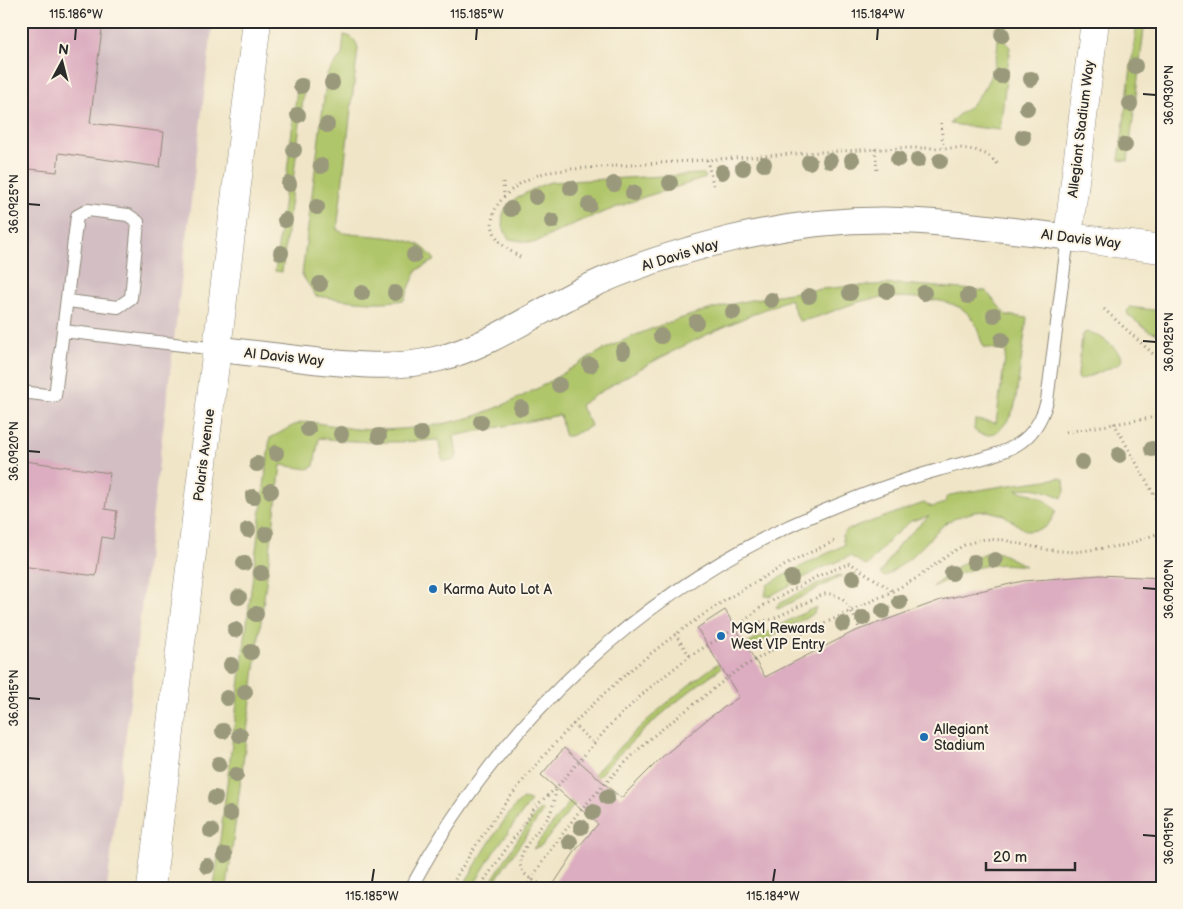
<svg xmlns="http://www.w3.org/2000/svg" width="1183" height="909" font-family="'Balsamiq Sans',sans-serif">
	<style>
		.industrial { fill: #d2bec3 }
		.green { fill: #b0c66b; stroke: #6e784b }
		.building { fill: #dcadc0 }
		.lines { fill: none; stroke-linecap: round; stroke-linejoin: round }
		.service-casing { stroke: #8e8879; stroke-width: 14 }
		.minor-casing { stroke: #8e8879; stroke-width: 27 }
		.tertiary-casing { stroke: #8e8879; stroke-width: 29 }
		.path { stroke: #8e8879; stroke-width: 3; stroke-dasharray: 1 4; stroke-linecap: butt }
		.service { stroke: #fff; stroke-width: 12 }
		.minor { stroke: #fff; stroke-width: 25 }
		.tertiary { stroke: #fff; stroke-width: 28 }
		.tree { fill: #9a997c }
		.ticks { fill: none; stroke: #2b2b2b; stroke-width: 2 }
		.poi-dot { fill: #1f6fb2; stroke: #fcf5e5; stroke-width: 2 }
		.labels { text-anchor: middle; dominant-baseline: central; stroke-width: 4; stroke-linejoin: round; paint-order: stroke }
		.street-label { font-size: 14px; fill: #2b2b2b; stroke: #fcf5e5 }
		.poi-label { font-size: 14px; fill: #2b2b2b; stroke: #fcf5e5; text-anchor: start }
		.neatline { fill: none; stroke: #2b2b2b; stroke-width: 2 }
		.ticks-label { font-size: 12px; text-anchor: middle; fill: #2b2b2b }
	</style>
	<rect width="100%" height="100%" fill="#fcf5e5"/>
	<filter id="ink" filterUnits="userSpaceOnUse"><feTurbulence type="fractalNoise" baseFrequency=".02" numOctaves="2"/><feDisplacementMap in="SourceGraphic" scale="10" xChannelSelector="R" yChannelSelector="G"/><feConvolveMatrix kernelMatrix="1 2 1 2 8 2 1 2 1" color-interpolation-filters="sRGB"/></filter>
	<filter id="wash" filterUnits="userSpaceOnUse"><feTurbulence type="fractalNoise" baseFrequency=".0096" numOctaves="4" result="noise"/><feDisplacementMap in="SourceGraphic" scale="20" xChannelSelector="R" yChannelSelector="G"/><feGaussianBlur stdDeviation="1.12" result="paint"/><feColorMatrix in="noise" values="0 0 0 0 0 0 0 0 0 0 0 0 0 0 0 0 0 1.4 0 .05"/><feComposite in="paint" operator="in"/></filter>
	<g filter="url(#wash)">
		<rect width="100%" height="100%" fill="#f0e5c7"/>
		<path class="industrial" d="M21,21H213L107,888H21Z"/>
		<g class="green">
			<path d="M1137,21H1145L1128,161L1119,160Z"/>
			<path d="M998,25H1007L1005,42L1010,47L1000,130L950,124C955,115 963,113 970,106C993,82 999,58 998,25Z"/>
			<path d="M344,35C352,36 357,41 358,49L337,230L344,233C364,236 401,236 417,244C425,248 430,254 435,260L417,270L404,300C375,305 346,300 316,296L302,275L327,74L342,55Z"/>
			<path d="M298,81L305,82L282,272L275,271Z"/>
			<path d="M700,174H704L706,178L644,197L578,222L534,243L509,239C495,217 504,204 526,193C534,189 542,184 551,182Z"/>
			<path d="M902,284L986,291L1006,315L1027,318L1015,405C1010,422 992,446 974,430L975,420L996,423L1006,351L984,347C977,334 980,326 967,313C951,295 885,295 862,301C843,306 818,319 799,321L790,299C717,328 645,362 580,405L590,423L591,426L570,436H565L564,434L560,415L454,436L457,456L454,460L444,461L442,458L438,440C398,443 359,443 319,438L314,466L308,469L281,465L227,888H214L270,438C279,434 290,426 300,423C308,420 345,428 356,429C394,432 435,427 472,417C497,409 524,396 547,383C566,372 583,360 603,350C696,304 798,286 902,284Z"/>
			<path d="M1129,307L1162,311V335L1149,331L1129,316L1127,313Z"/>
			<path d="M1088,332C1098,333 1119,349 1122,359L1120,363L1115,366L1080,380L1078,378V374L1082,337L1084,333Z"/>
			<path d="M1060,478L1064,480L1065,491L1062,498C1046,491 1034,485 1016,490C1035,495 1043,495 1056,511C1048,528 1044,530 1026,531L1004,515L988,511L974,512L961,516L947,522L937,531L913,556L885,577L880,574L899,544L929,516L911,521L891,538L867,566L850,556L822,568L770,596H765L767,585L788,573L844,545L842,535L847,530L924,503L932,507L945,503L946,498L950,495L1003,486Z"/>
			<path d="M992,552L1000,553L1026,566C985,561 969,568 933,587C951,571 968,556 992,552Z"/>
			<path d="M839,575L842,576L778,609L776,606L798,593Z"/>
			<path d="M816,607L814,613L810,616C732,653 662,708 603,771C582,795 562,820 542,845L533,849C608,747 699,661 816,607Z"/>
			<path d="M523,799L531,801L493,853L472,888H462C471,872 511,805 523,799Z"/>
			<path d="M540,809L543,811L490,888H487L518,839Z"/>
		</g>
		<g id="blocks">
			<g class="building">
				<path d="M21,21H103L90,123L164,132L160,167L59,153L57,172L21,168Z"/>
				<path d="M25,461L110,473L105,509L117,511L113,539L102,537L96,576L21,566V488Z"/>
				<path d="M1100,575L1162,578V888H551L576,850L598,824L541,775L564,748L621,798L661,758L710,717L739,697L697,628L725,610L765,677L853,632L941,600L1023,581Z"/>
			</g>
		</g>
	</g>
	<g filter="url(#ink)">
		<use href="#blocks" fill-opacity="0" stroke="#8e8879" stroke-width="1"/>
		<g class="lines">
			<g class="service-casing">
				<g id="service">
					<path d="M63,331L217,349"/>
					<path d="M21,392L55,396L77,216L88,210L128,215L138,222L131,298L118,307L67,301"/>
					<path d="M411,888C500,721 646,585 821,512C859,496 898,481 938,470C961,463 998,457 1018,444C1034,434 1042,419 1047,401L1068,237"/>
				</g>
			</g>
			<g class="minor-casing">
				<path id="minor" d="M217,349C251,353 285,357 318,361C358,365 397,369 437,359C491,346 538,311 588,287C632,266 682,251 730,239C780,227 832,220 883,220C945,221 1007,230 1068,237"/>
			</g>
			<g class="tertiary-casing">
				<g id="tertiary">
					<path d="M1095,21L1068,237L1162,249"/>
					<path d="M151,888L257,21"/>
				</g>
			</g>
			<g class="path">
				<path d="M941,123L943,148"/>
				<path d="M875,149L877,171"/>
				<path d="M707,160L714,188"/>
				<path d="M503,182L504,195"/>
				<path d="M520,257C514,253 506,249 501,243C475,214 512,184 538,175C548,171 561,171 572,169L821,152L900,148H960L975,150L988,155L999,165"/>
				<path d="M1104,309L1162,362"/>
				<path d="M1114,423L1162,509"/>
				<path d="M1066,432L1162,416"/>
				<path d="M736,627L773,619L824,594C846,592 852,613 860,630"/>
				<path d="M675,634L690,656"/>
				<path d="M573,724L593,743"/>
				<path d="M450,888C537,734 676,612 837,540"/>
				<path d="M479,888L536,806L556,788L610,725L648,689L690,656L736,628L761,607L818,576L850,563L893,591"/>
				<path d="M526,888L541,864L577,814L614,774L647,741L735,672L789,640L893,591L917,578L951,553L966,544L985,539L1003,540L1048,550L1075,552L1126,545L1162,532"/>
				<path d="M547,888C539,883 526,878 522,870C513,853 541,829 549,816C553,807 555,798 556,789"/>
			</g>
			<use href="#service" class="service"/>
			<use href="#minor" class="minor"/>
			<use href="#tertiary" class="tertiary"/>
		</g>
		<g class="tree">
			<circle cx="1002" cy="35" r="8"/>
			<circle cx="1135" cy="66" r="8"/>
			<circle cx="1001" cy="76" r="8"/>
			<circle cx="1031" cy="79" r="8"/>
			<circle cx="332" cy="83" r="8"/>
			<circle cx="301" cy="86" r="8"/>
			<circle cx="1130" cy="104" r="8"/>
			<circle cx="1027" cy="108" r="8"/>
			<circle cx="298" cy="115" r="8"/>
			<circle cx="327" cy="125" r="8"/>
			<circle cx="1023" cy="137" r="8"/>
			<circle cx="1125" cy="145" r="8"/>
			<circle cx="294" cy="150" r="8"/>
			<circle cx="898" cy="159" r="8"/>
			<circle cx="852" cy="160" r="8"/>
			<circle cx="918" cy="160" r="8"/>
			<circle cx="830" cy="161" r="8"/>
			<circle cx="940" cy="161" r="8"/>
			<circle cx="809" cy="162" r="8"/>
			<circle cx="764" cy="164" r="8"/>
			<circle cx="321" cy="166" r="8"/>
			<circle cx="743" cy="168" r="8"/>
			<circle cx="722" cy="172" r="8"/>
			<circle cx="670" cy="183" r="8"/>
			<circle cx="289" cy="184" r="8"/>
			<circle cx="614" cy="184" r="8"/>
			<circle cx="571" cy="188" r="8"/>
			<circle cx="633" cy="193" r="8"/>
			<circle cx="536" cy="197" r="8"/>
			<circle cx="589" cy="205" r="8"/>
			<circle cx="317" cy="207" r="8"/>
			<circle cx="511" cy="209" r="8"/>
			<circle cx="285" cy="220" r="8"/>
			<circle cx="552" cy="221" r="8"/>
			<circle cx="281" cy="253" r="8"/>
			<circle cx="414" cy="255" r="8"/>
			<circle cx="320" cy="284" r="8"/>
			<circle cx="887" cy="291" r="8"/>
			<circle cx="362" cy="293" r="8"/>
			<circle cx="395" cy="293" r="8"/>
			<circle cx="850" cy="293" r="8"/>
			<circle cx="924" cy="293" r="8"/>
			<circle cx="809" cy="296" r="8"/>
			<circle cx="968" cy="296" r="8"/>
			<circle cx="771" cy="300" r="8"/>
			<circle cx="733" cy="312" r="8"/>
			<circle cx="994" cy="315" r="8"/>
			<circle cx="696" cy="322" r="8"/>
			<circle cx="661" cy="336" r="8"/>
			<circle cx="1002" cy="340" r="8"/>
			<circle cx="623" cy="351" r="8"/>
			<circle cx="590" cy="365" r="8"/>
			<circle cx="559" cy="385" r="8"/>
			<circle cx="521" cy="408" r="8"/>
			<circle cx="481" cy="422" r="8"/>
			<circle cx="308" cy="429" r="8"/>
			<circle cx="341" cy="434" r="8"/>
			<circle cx="421" cy="434" r="8"/>
			<circle cx="379" cy="436" r="8"/>
			<circle cx="1152" cy="449" r="8"/>
			<circle cx="276" cy="453" r="8"/>
			<circle cx="1119" cy="455" r="8"/>
			<circle cx="1082" cy="462" r="8"/>
			<circle cx="257" cy="464" r="8"/>
			<circle cx="271" cy="491" r="8"/>
			<circle cx="253" cy="497" r="8"/>
			<circle cx="248" cy="530" r="8"/>
			<circle cx="266" cy="534" r="8"/>
			<circle cx="995" cy="560" r="8"/>
			<circle cx="974" cy="562" r="8"/>
			<circle cx="244" cy="563" r="8"/>
			<circle cx="261" cy="573" r="8"/>
			<circle cx="952" cy="573" r="8"/>
			<circle cx="791" cy="578" r="8"/>
			<circle cx="853" cy="578" r="8"/>
			<circle cx="239" cy="597" r="8"/>
			<circle cx="900" cy="602" r="8"/>
			<circle cx="883" cy="611" r="8"/>
			<circle cx="256" cy="614" r="8"/>
			<circle cx="863" cy="618" r="8"/>
			<circle cx="843" cy="624" r="8"/>
			<circle cx="235" cy="630" r="8"/>
			<circle cx="251" cy="652" r="8"/>
			<circle cx="231" cy="665" r="8"/>
			<circle cx="245" cy="692" r="8"/>
			<circle cx="227" cy="698" r="8"/>
			<circle cx="223" cy="731" r="8"/>
			<circle cx="240" cy="735" r="8"/>
			<circle cx="219" cy="764" r="8"/>
			<circle cx="236" cy="775" r="8"/>
			<circle cx="607" cy="797" r="8"/>
			<circle cx="215" cy="798" r="8"/>
			<circle cx="593" cy="812" r="8"/>
			<circle cx="230" cy="814" r="8"/>
			<circle cx="581" cy="827" r="8"/>
			<circle cx="211" cy="831" r="8"/>
			<circle cx="570" cy="842" r="8"/>
			<circle cx="225" cy="855" r="8"/>
			<circle cx="207" cy="866" r="8"/>
		</g>
	</g>
	<path class="ticks" d="M75,40L76,28M476,40L477,28M877,40L878,28M1143,94L1156,95M28,204L40,205M1143,341L1156,342M28,451L40,452M1143,588L1156,589M28,698L40,699M1143,835L1156,836M372,882L374,869M773,882L775,869"/>
	<g class="poi-dot">
		<circle cx="433" cy="589" r="5"/>
		<circle cx="721" cy="636" r="5"/>
		<circle cx="924" cy="737" r="5"/>
	</g>
	<g class="labels">
		<g class="street-label">
			<text transform="translate(1081 129) rotate(-83)">Allegiant Stadium Way</text>
			<text transform="translate(1081 239) rotate(7)">Al Davis Way</text>
			<text transform="translate(680 255) rotate(-17)">Al Davis Way</text>
			<text transform="translate(284 357) rotate(6)">Al Davis Way</text>
			<text transform="translate(204 455) rotate(-83)">Polaris Avenue</text>
		</g>
		<g class="poi-label">
			<text x="443" y="589">Karma Auto Lot A</text>
			<text x="731" y="628">MGM Rewards<tspan x="731" dy="16">West VIP Entry</tspan></text>
			<text x="934" y="729">Allegiant<tspan x="934" dy="16">Stadium</tspan></text>
		</g>
	</g>
	<rect width="1183" height="909" fill="none" stroke="#fcf5e5" stroke-width="55"/>
	<g transform="translate(62 62) rotate(7)" stroke="#fcf5e5" stroke-width="4" paint-order="stroke">
	<path d="M0-4L9 19L0 12L-9 19Z" fill="#2b2b2b"/>
	<text y="-8" font-size="14" font-weight="bold" text-anchor="middle" fill="#2b2b2b">N</text>
	</g>
	<path d="M986 862v8h89v-8" fill="none" stroke="#2b2b2b" stroke-width="2.5"/>
	<text x="993" y="862" font-size="15" fill="#2b2b2b" stroke="#fcf5e5" stroke-width="4" paint-order="stroke">20 m</text>
	<rect x="28" y="28" width="1128" height="854" class="neatline"/>
	<g class="ticks-label">
		<text x="76" y="18">115.186°W</text>
		<text x="477" y="18">115.185°W</text>
		<text x="878" y="18">115.184°W</text>
		<text transform="translate(1169 95) rotate(-90)" y="4">36.0930°N</text>
		<text transform="translate(14 204) rotate(-90)" y="4">36.0925°N</text>
		<text transform="translate(1169 342) rotate(-90)" y="4">36.0925°N</text>
		<text transform="translate(14 451) rotate(-90)" y="4">36.0920°N</text>
		<text transform="translate(1169 589) rotate(-90)" y="4">36.0920°N</text>
		<text transform="translate(14 698) rotate(-90)" y="4">36.0915°N</text>
		<text transform="translate(1169 836) rotate(-90)" y="4">36.0915°N</text>
		<text x="372" y="900">115.185°W</text>
		<text x="773" y="900">115.184°W</text>
	</g>
</svg>
